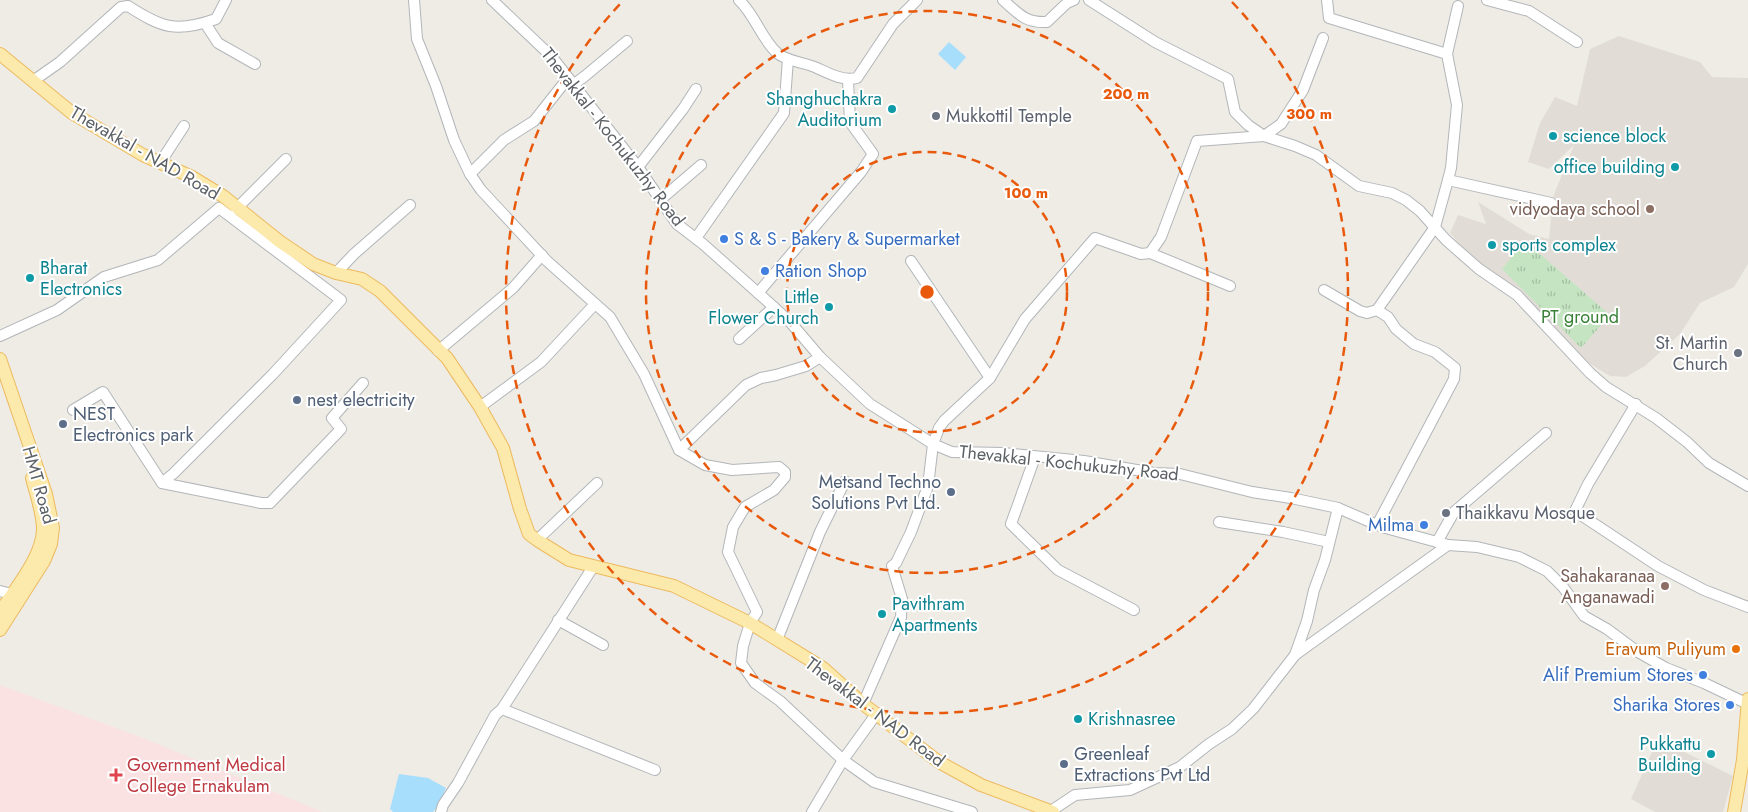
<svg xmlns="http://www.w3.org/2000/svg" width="1748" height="812" font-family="Jost,sans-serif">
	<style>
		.education { fill: #e1ddd6 }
		.medical { fill: #fbe2e2 }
		.park { fill: url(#park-tufts) }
		.water { fill: #a7defc }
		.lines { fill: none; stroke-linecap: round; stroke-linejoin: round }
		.minor-casing { stroke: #b2b6b9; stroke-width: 12 }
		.major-casing { stroke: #edba5f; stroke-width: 14 }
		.minor { stroke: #fff; stroke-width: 10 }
		.major { stroke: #fce9ac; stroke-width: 12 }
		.ring { fill: none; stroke: #e8590c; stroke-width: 2.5; stroke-dasharray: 9 6 }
		.culture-dot { fill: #0f9aa8; stroke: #fff; stroke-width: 2 }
		.worship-dot { fill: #6b7280; stroke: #fff; stroke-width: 2 }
		.education-dot { fill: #8d6e63; stroke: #fff; stroke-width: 2 }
		.shop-dot { fill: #3f7fe0; stroke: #fff; stroke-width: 2 }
		.service-dot { fill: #5c6f8a; stroke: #fff; stroke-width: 2 }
		.food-dot { fill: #e8710a; stroke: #fff; stroke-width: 2 }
		.health-dot { fill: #e0444e; stroke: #fff; stroke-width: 2 }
		.labels { text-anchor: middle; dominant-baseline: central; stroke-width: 4; stroke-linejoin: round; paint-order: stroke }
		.culture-label { font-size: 18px; fill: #0d838f; stroke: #fff; text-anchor: start }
		.worship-label { font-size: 18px; fill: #5b616d; stroke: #fff; text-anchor: start }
		.street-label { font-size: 18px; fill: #5c6165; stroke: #fff }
		.education-label { font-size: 18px; fill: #785e54; stroke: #fff; text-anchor: end }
		.shop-label { font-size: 18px; fill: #366cbe; stroke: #fff; text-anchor: end }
		.park-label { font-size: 18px; fill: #398137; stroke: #fff }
		.service-label { font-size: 18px; fill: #4e5e75; stroke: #fff; text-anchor: start }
		.food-label { font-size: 18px; fill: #c56008; stroke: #fff; text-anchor: end }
		.health-label { font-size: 18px; fill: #be3a42; stroke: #fff; text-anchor: start }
		.centre { fill: #e8590c; stroke: #fff; stroke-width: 2.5 }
		.ring-label { font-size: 15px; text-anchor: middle; font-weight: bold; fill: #e8590c; stroke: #fff; stroke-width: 4; stroke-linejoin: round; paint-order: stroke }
	</style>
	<defs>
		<pattern id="park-tufts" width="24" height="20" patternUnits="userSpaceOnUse" patternTransform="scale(1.25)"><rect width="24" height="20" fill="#c5e5c2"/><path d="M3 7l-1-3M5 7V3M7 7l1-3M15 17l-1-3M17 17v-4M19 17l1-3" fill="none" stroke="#a3bda1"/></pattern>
	</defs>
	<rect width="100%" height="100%" fill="#eeece5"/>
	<g class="education">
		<path d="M1619,36L1700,62L1712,77L1748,78V264L1734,287L1700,303L1680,334L1645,366L1626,377L1610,376L1572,353L1554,326L1463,248L1450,233L1458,215L1486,224L1478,202L1529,234L1549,239L1553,197L1574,145L1549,169L1528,162L1540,123L1555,97L1577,106L1590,49Z"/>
		<path d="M1658,739L1733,776L1723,812H1655L1631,799Z"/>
	</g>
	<path class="medical" d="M0,685L143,738L323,812H0Z"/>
	<path class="park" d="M1525,241L1610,315L1581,348L1502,269Z"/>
	<g class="water">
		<path d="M949,42L966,57L955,70L938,54Z"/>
		<path d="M399,774L428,778L446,788L437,807L433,812H393L390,809Z"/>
	</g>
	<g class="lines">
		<g class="minor-casing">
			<g id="minor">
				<path d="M414,0L417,39L436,86L454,140L470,174L481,190L547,261L610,317L644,374L679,450L705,465L732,470L779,467L785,472V477L774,490L745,507L733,527L728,552L757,612L750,623L743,646L741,663L755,683L780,701L843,760L874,782L972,812"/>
				<path d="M492,0L552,57L638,167L677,224L703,244L766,300L791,323L820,357L870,404L933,444L952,452L1003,453L1084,461L1154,473L1180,474L1252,492L1291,498L1338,508L1382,527L1448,545L1477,547L1519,557L1547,571L1563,587L1584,616L1607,629L1638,652L1666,668L1704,683L1748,704"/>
				<path d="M739,0C755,15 761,38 777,53C788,62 804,62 817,68C830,74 843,81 857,78L893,24L917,0"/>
				<path d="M1003,0C1019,14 1025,23 1047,22L1067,3L1074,0"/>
				<path d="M1089,0L1155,42L1228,79L1235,112L1248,125L1264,136L1295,146L1316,155L1359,186L1392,193L1406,200L1420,211L1446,240L1479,269L1517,295L1590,373L1606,387L1656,418L1687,442L1709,463L1748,486"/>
				<path d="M1327,0L1329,18L1447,54"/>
				<path d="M1487,0L1529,11L1577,42"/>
				<path d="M205,23L218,43L255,64"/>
				<path d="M33,81L60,62L121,7L128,6C162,28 176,33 216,19L226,0"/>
				<path d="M573,85L585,76L627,41"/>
				<path d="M160,163L184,126"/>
				<path d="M638,167L683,109L696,89"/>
				<path d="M470,174L504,140L534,121L568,78"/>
				<path d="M1448,180L1551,203"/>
				<path d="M660,200L701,165"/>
				<path d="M236,209L286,159"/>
				<path d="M696,238L784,113L788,59"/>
				<path d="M1150,253L1230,286"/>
				<path d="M911,261L990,378"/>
				<path d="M336,273L354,254L410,205"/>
				<path d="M1324,290L1360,311L1367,313L1377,310L1435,227L1448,180L1451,168L1457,105L1447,54L1458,6"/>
				<path d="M758,293L861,172L873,154L850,122L848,80"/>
				<path d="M0,336L57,310L104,277L158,260L219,208L341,300L273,374L174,473L162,483L103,392L73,410"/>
				<path d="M739,339L774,307"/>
				<path d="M438,351L513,288L542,255"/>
				<path d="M1636,404L1588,484L1575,511L1658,566L1704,590L1748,607"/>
				<path d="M480,407L541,362L595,304"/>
				<path d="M679,450L746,385L761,378L776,375L806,366L820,357"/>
				<path d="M1035,457L1011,524L1058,570L1134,610"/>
				<path d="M162,483L261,503H270L341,429L332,418L363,383"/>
				<path d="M1219,522L1283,532L1329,542"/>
				<path d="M1377,525L1454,379L1455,368L1435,352L1414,344L1396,329L1388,317L1377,310"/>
				<path d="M537,540L597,483"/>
				<path d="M1437,542L1454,512L1546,433"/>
				<path d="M0,591L12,594"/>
				<path d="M558,620L603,645"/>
				<path d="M777,640L820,532L845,481"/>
				<path d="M1295,655L1448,545"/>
				<path d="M863,704L901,617L902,599L892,566L896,563L911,532L928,486L933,444L939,428L944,421L990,378L1025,319L1095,238L1141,254L1150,253L1161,237L1197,141L1264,136L1281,124L1303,90L1323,38"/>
				<path d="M502,709L655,770"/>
				<path d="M1051,811L1075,795L1130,790L1180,767L1209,744L1232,729L1253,709L1295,655L1307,621L1314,590L1325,560L1338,508"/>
				<path d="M441,812L443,805L458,783L495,715L502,709L593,567"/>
				<path d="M812,812L843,760L877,713"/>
			</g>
		</g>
		<g class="major-casing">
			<g id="major">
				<path d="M0,54L72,113L143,155L192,177L223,196L279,241L313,264L336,273L362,279L380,291L447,358L480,407L503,448L520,509L529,534L537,540L569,560L674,586L750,623L823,668L863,704L939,762L981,785L1053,812"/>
				<path d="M0,359L46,494L53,528L51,544L44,561L0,630"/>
				<path d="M0,612C15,589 44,555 43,527C42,510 36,494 32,478"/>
				<path d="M1734,812L1743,760L1748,699"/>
			</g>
		</g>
		<use href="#minor" class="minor"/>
		<use href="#major" class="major"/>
	</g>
	<g class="ring">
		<circle cx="927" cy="292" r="140"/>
		<circle cx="927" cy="292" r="281"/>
		<path d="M1232 2A421 421 0 1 1 622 2"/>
	</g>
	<g class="culture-dot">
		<circle cx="892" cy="109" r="5"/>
		<circle cx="1553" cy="136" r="5"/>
		<circle cx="1675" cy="167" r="5"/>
		<circle cx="1492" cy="245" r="5"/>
		<circle cx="30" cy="278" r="5"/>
		<circle cx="829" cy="307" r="5"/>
		<circle cx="882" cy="614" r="5"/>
		<circle cx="1078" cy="719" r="5"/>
		<circle cx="1711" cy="754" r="5"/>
	</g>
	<g class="worship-dot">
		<circle cx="936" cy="116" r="5"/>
		<circle cx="1738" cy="353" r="5"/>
		<circle cx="1446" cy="513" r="5"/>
	</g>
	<g class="education-dot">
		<circle cx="1650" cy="209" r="5"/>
		<circle cx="1665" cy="586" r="5"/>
	</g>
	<g class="shop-dot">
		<circle cx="724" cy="239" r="5"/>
		<circle cx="765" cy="271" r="5"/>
		<circle cx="1424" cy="525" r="5"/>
		<circle cx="1703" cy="675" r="5"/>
		<circle cx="1730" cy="705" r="5"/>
	</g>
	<g class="service-dot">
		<circle cx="297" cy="400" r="5"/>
		<circle cx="63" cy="424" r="5"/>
		<circle cx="951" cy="492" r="5"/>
		<circle cx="1064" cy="764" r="5"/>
	</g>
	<circle class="food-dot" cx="1736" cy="649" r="5"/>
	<path class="health-dot" d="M113.5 767.5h5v5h5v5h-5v5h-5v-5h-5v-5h5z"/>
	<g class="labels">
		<g class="culture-label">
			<text x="882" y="99" text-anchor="end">Shanghuchakra<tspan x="882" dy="21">Auditorium</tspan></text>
			<text x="1563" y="136">science block</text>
			<text x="1665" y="167" text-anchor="end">office building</text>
			<text x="1502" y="245">sports complex</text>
			<text x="40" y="268">Bharat<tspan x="40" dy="21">Electronics</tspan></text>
			<text x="819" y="297" text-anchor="end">Little<tspan x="819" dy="21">Flower Church</tspan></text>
			<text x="892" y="604">Pavithram<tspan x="892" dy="21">Apartments</tspan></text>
			<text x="1088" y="719">Krishnasree</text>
			<text x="1701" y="744" text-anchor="end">Pukkattu<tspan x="1701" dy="21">Building</tspan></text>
		</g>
		<g class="worship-label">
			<text x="946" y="116">Mukkottil Temple</text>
			<text x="1728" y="343" text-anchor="end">St. Martin<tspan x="1728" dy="21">Church</tspan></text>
			<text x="1456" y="513">Thaikkavu Mosque</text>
		</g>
		<g class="street-label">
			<text transform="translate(613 137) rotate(52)">Thevakkal - Kochukuzhy Road</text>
			<text transform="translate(145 153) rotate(30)">Thevakkal - NAD Road</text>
			<text transform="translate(1069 463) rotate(6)">Thevakkal - Kochukuzhy Road</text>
			<text transform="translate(39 485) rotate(74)">HMT Road</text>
			<text transform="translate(875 712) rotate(37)">Thevakkal - NAD Road</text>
		</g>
		<g class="education-label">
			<text x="1640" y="209">vidyodaya school</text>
			<text x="1655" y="576">Sahakaranaa<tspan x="1655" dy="21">Anganawadi</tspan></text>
		</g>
		<g class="shop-label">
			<text x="734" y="239" text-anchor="start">S &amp; S - Bakery &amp; Supermarket</text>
			<text x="775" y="271" text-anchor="start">Ration Shop</text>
			<text x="1414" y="525">Milma</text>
			<text x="1693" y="675">Alif Premium Stores</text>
			<text x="1720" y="705">Sharika Stores</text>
		</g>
		<g class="park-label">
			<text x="1580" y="317">PT ground</text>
		</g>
		<g class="service-label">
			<text x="307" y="400">nest electricity</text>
			<text x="73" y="414">NEST<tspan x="73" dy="21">Electronics park</tspan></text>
			<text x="941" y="482" text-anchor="end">Metsand Techno<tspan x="941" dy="21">Solutions Pvt Ltd.</tspan></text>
			<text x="1074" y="754">Greenleaf<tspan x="1074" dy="21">Extractions Pvt Ltd</tspan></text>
		</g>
		<g class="food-label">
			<text x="1726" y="649">Eravum Puliyum</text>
		</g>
		<g class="health-label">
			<text x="127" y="765">Government Medical<tspan x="127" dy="21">College Ernakulam</tspan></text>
		</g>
	</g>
	<circle cx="927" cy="292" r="8" class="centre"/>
	<g class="ring-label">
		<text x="1126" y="99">200 m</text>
		<text x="1309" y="119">300 m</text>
		<text x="1026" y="198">100 m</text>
	</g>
</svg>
